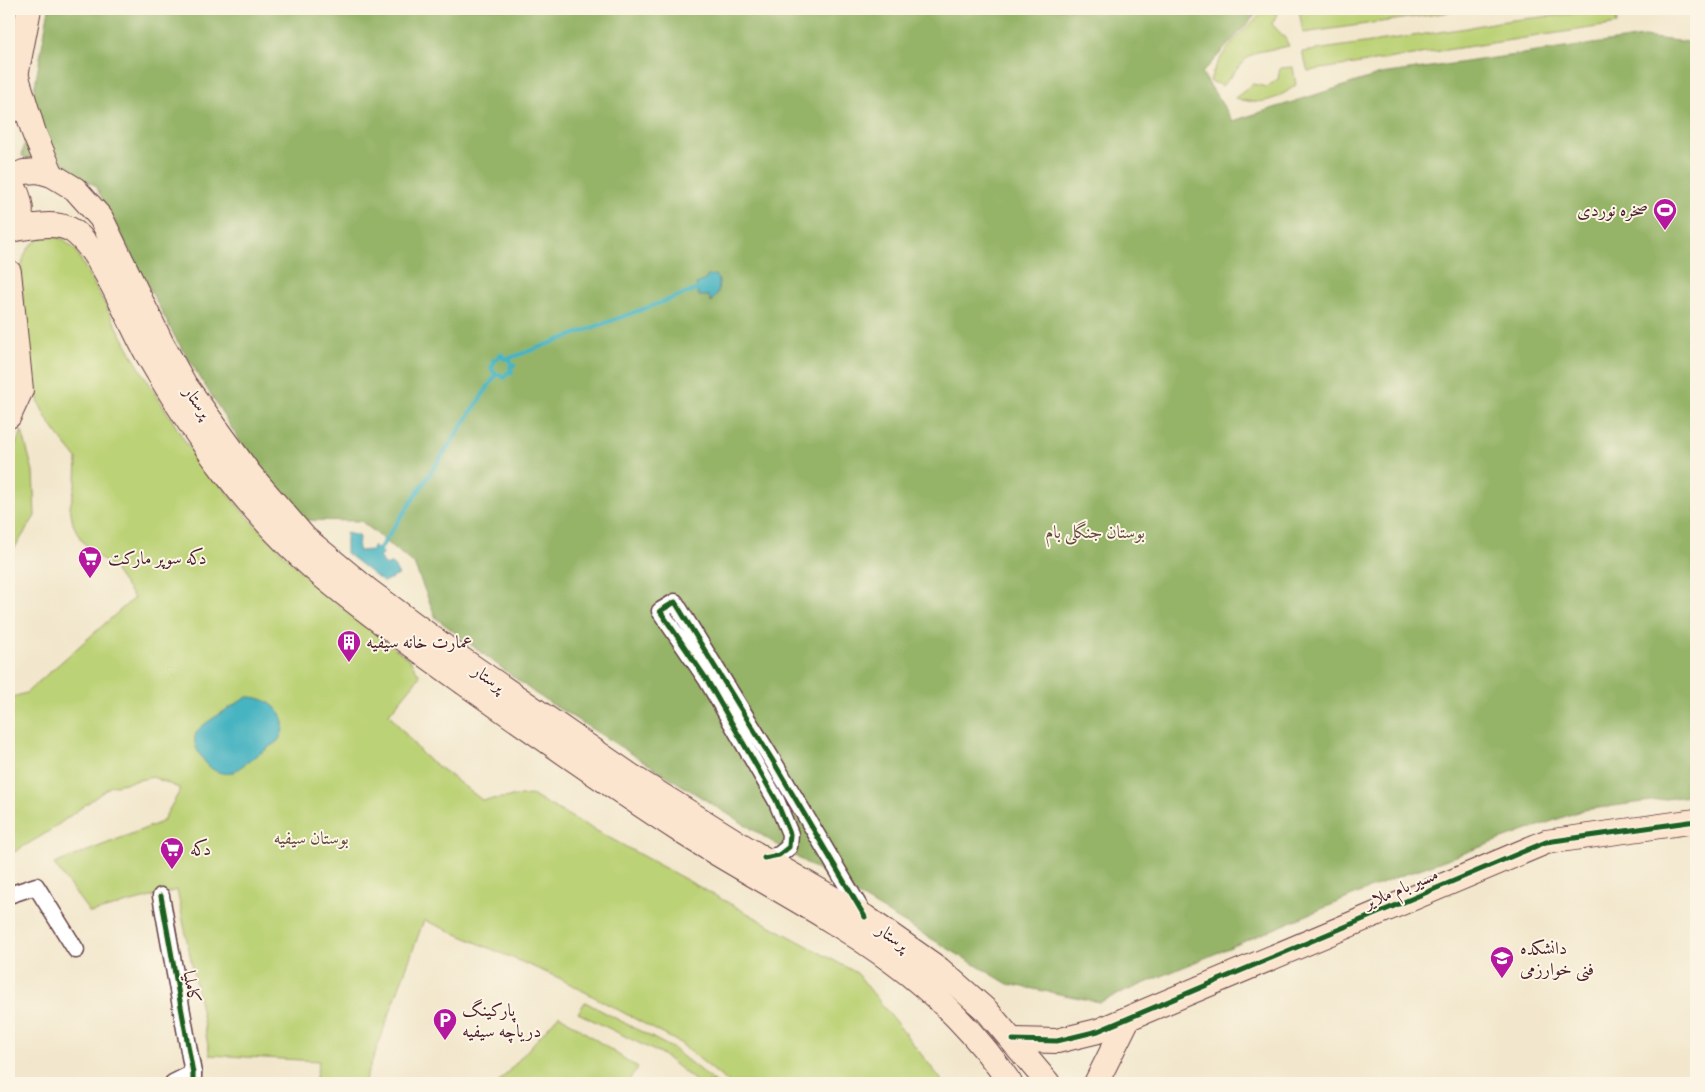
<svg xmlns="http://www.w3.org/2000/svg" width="1705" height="1092" font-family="'IM FELL Great Primer',Amiri,serif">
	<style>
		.green { fill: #bcd276; stroke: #837850 }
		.forest { fill: #95b467; stroke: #706a49 }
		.water { fill: #46b4c1; stroke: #486a76 }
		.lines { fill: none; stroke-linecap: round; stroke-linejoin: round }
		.stream { stroke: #46b4c1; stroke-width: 4.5 }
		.street-casing { stroke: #633d43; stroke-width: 19 }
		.secondary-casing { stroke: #633d43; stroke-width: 26 }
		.street { stroke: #fff; stroke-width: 16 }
		.secondary { stroke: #fbe5cf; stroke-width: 24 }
		.cycleway-casing { stroke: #fcf5e5; stroke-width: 8 }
		.cycleway { stroke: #1b5e20; stroke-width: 5 }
		.labels { text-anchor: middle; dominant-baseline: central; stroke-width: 4; stroke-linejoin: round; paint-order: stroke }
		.poi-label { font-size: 18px; fill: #4a1f2b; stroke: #fcf5e5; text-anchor: start }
		.street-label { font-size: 18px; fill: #4a1f2b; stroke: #fcf5e5 }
		.park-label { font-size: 18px; fill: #664c3e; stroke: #fcf5e5 }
	</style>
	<rect width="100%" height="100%" fill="#fcf5e5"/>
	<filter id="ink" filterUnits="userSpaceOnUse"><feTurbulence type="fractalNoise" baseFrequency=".02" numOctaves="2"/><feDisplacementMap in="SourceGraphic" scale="10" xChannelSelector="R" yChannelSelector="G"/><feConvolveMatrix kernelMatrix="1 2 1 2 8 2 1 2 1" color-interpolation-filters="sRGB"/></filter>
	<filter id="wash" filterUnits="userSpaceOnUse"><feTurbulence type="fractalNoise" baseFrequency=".0096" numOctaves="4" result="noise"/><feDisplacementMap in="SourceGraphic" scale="20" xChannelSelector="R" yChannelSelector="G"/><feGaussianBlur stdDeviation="1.12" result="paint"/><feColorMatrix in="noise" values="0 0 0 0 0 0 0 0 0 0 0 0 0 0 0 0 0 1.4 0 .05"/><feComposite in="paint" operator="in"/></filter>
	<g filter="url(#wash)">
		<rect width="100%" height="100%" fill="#f2e7cc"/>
		<g class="green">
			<path d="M1266,9H1274L1277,14L1272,24L1285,38L1289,46L1257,52L1246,59L1222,86L1210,81C1218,52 1246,29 1266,9Z"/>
			<path d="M1299,9H1465V10L1303,33Z"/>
			<path d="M1603,9H1615L1617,24L1308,71L1302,52L1467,28C1511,17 1558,18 1603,9Z"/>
			<path d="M1293,67L1296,85C1275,101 1260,106 1235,98L1253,84L1267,87L1278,79L1280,68Z"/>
			<path d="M53,236L63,239L75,249L136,362L188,446L246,515L310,581L352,616L409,659L420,676L389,714L423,755L482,800L531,795L857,973L944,1083H729L680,1043L559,978L424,920L364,1083H315L319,1061L210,1055L177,890L90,913L54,864L162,822L181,789L153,777L111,786L48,832L9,855V698L26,693L134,598L113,568L90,550L80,538L73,524L70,507L76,481L77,459C64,442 48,425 40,405C23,367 25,313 21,272C23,251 31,238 53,236Z"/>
			<path d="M22,431L33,471L35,516L9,557V459Z"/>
			<path d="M585,1002L672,1048L716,1083H698L663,1055L578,1013Z"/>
			<path d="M559,1015L638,1068L627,1083H498Z"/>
		</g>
		<path class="forest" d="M49,9H1261L1202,73L1233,121L1381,74L1643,37L1696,43V795L1583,810L1400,876L1100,1002L1008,984L859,896L536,694L436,618L414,564L361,521L303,520L242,445L175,337L95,185L22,156Z"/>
		<g class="water">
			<path d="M715,275L719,281L718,292L711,302L709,296H699L696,284L704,281L708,276Z"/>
			<path d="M346,533L359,536L358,551L372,550L373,546L384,554L379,557L386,566L392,563L399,575L383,582L346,553Z"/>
			<path d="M247,697C271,696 294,718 278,741L232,773C221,775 212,771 205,762C198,753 190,741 198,730C205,722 236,704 247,697Z"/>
		</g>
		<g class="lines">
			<g class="stream">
				<path d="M510,358L698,289"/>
				<path d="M379,550L496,375L500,374L504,378L507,373H512L510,367L514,365L510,362V358L504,359L501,354L497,359L493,360L494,364L491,368L496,375"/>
			</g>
		</g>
	</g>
	<g filter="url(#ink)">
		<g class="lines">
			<g class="street-casing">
				<g id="street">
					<path d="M764,858L779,855L789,847L790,834L776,800L707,680L660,611L675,602L773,761L863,913"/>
					<path d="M9,895L36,886L76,950"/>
					<path d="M161,896L193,1073V1083"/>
					<path d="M173,1083L193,1073"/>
				</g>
			</g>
			<g class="secondary-casing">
				<g id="secondary">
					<path d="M16,74L34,133L52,175"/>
					<path d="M9,112L29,9"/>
					<path d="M9,178L24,172L38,171L52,175L75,189L101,218L161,342L185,385L249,473L305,538L369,591L457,656L634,778L749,850L865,917L939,969L987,1011L1048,1083"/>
					<path d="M9,180C21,195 28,220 9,232"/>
					<path d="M14,229C31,227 57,220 73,231C101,250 129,322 146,352C193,434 248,513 321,575C368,614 417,649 467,685C539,736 611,786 685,834C753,877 828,914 893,962C937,994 979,1037 1010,1083"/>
					<path d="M9,272L21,390L9,416"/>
					<path d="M1013,1040L1057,1041L1098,1031L1546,842L1696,821"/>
					<path d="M1096,1083L1128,1019"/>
				</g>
			</g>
			<use href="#street" class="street"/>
			<use href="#secondary" class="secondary"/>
			<g class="cycleway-casing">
				<g id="cycleway">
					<path d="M764,858L779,855L789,847L790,834L776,800L707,680L660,611L675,602L773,761L865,917"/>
					<path d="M161,896L193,1073V1083"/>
					<path d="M1013,1040L1057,1041L1098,1031L1546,842L1696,821"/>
				</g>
			</g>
			<use href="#cycleway" class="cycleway"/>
		</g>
	</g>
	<defs>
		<g id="stadium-pin" transform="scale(1.25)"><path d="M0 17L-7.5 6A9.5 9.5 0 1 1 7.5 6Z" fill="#b5179e" stroke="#fcf5e5"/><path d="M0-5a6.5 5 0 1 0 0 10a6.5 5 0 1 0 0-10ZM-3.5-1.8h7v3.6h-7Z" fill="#fff"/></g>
		<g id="supermarket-pin" transform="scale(1.25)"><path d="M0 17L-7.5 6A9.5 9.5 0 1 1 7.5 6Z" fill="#b5179e" stroke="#fcf5e5"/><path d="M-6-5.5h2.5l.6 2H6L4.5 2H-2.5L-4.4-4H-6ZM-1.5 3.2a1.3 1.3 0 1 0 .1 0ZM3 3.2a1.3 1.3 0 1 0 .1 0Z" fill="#fff"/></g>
		<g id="building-pin" transform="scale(1.25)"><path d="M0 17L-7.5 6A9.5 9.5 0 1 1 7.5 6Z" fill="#b5179e" stroke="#fcf5e5"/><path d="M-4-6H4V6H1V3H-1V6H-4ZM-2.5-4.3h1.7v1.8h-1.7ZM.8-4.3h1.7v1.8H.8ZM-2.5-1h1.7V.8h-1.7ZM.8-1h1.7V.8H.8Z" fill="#fff"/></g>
		<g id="university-pin" transform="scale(1.25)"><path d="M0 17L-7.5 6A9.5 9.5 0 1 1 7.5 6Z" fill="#b5179e" stroke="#fcf5e5"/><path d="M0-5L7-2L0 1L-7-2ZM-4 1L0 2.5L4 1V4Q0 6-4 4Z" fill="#fff"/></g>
		<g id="parking-pin" transform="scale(1.25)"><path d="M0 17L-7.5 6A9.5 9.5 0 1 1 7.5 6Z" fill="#b5179e" stroke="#fcf5e5"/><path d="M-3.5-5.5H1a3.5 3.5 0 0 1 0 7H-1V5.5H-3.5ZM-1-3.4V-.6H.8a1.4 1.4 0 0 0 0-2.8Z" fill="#fff"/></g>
	</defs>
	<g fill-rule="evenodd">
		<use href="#stadium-pin" x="1665" y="210"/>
		<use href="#supermarket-pin" x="90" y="558"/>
		<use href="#building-pin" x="349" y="642"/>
		<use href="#supermarket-pin" x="172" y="849"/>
		<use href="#university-pin" x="1502" y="958"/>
		<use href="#parking-pin" x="445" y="1020"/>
	</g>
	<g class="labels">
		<g class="poi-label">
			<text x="1648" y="210" text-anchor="end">صخره نوردی</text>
			<text x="108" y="558">دکه سوپر مارکت</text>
			<text x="366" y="642">عمارت خانه سیفیه</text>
			<text x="190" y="849">دکه</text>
			<text x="1520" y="948">دانشکده<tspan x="1520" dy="21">فنی خوارزمی</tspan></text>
			<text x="462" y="1010">پارکینگ<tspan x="462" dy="21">دریاچه سیفیه</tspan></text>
		</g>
		<g class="street-label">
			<text transform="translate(198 402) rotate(55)">پرستار</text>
			<text transform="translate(489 678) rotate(35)">پرستار</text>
			<text transform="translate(1401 888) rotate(-23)">مسیر بام ملایر</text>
			<text transform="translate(893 937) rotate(35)">پرستار</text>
			<text transform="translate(192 987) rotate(80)">کاملیا</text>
		</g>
		<g class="park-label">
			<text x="1095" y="532">بوستان جنگلی بام</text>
			<text x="311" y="838">بوستان سیفیه</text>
		</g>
	</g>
	<rect width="1705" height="1092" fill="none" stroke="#fcf5e5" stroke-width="30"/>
</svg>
